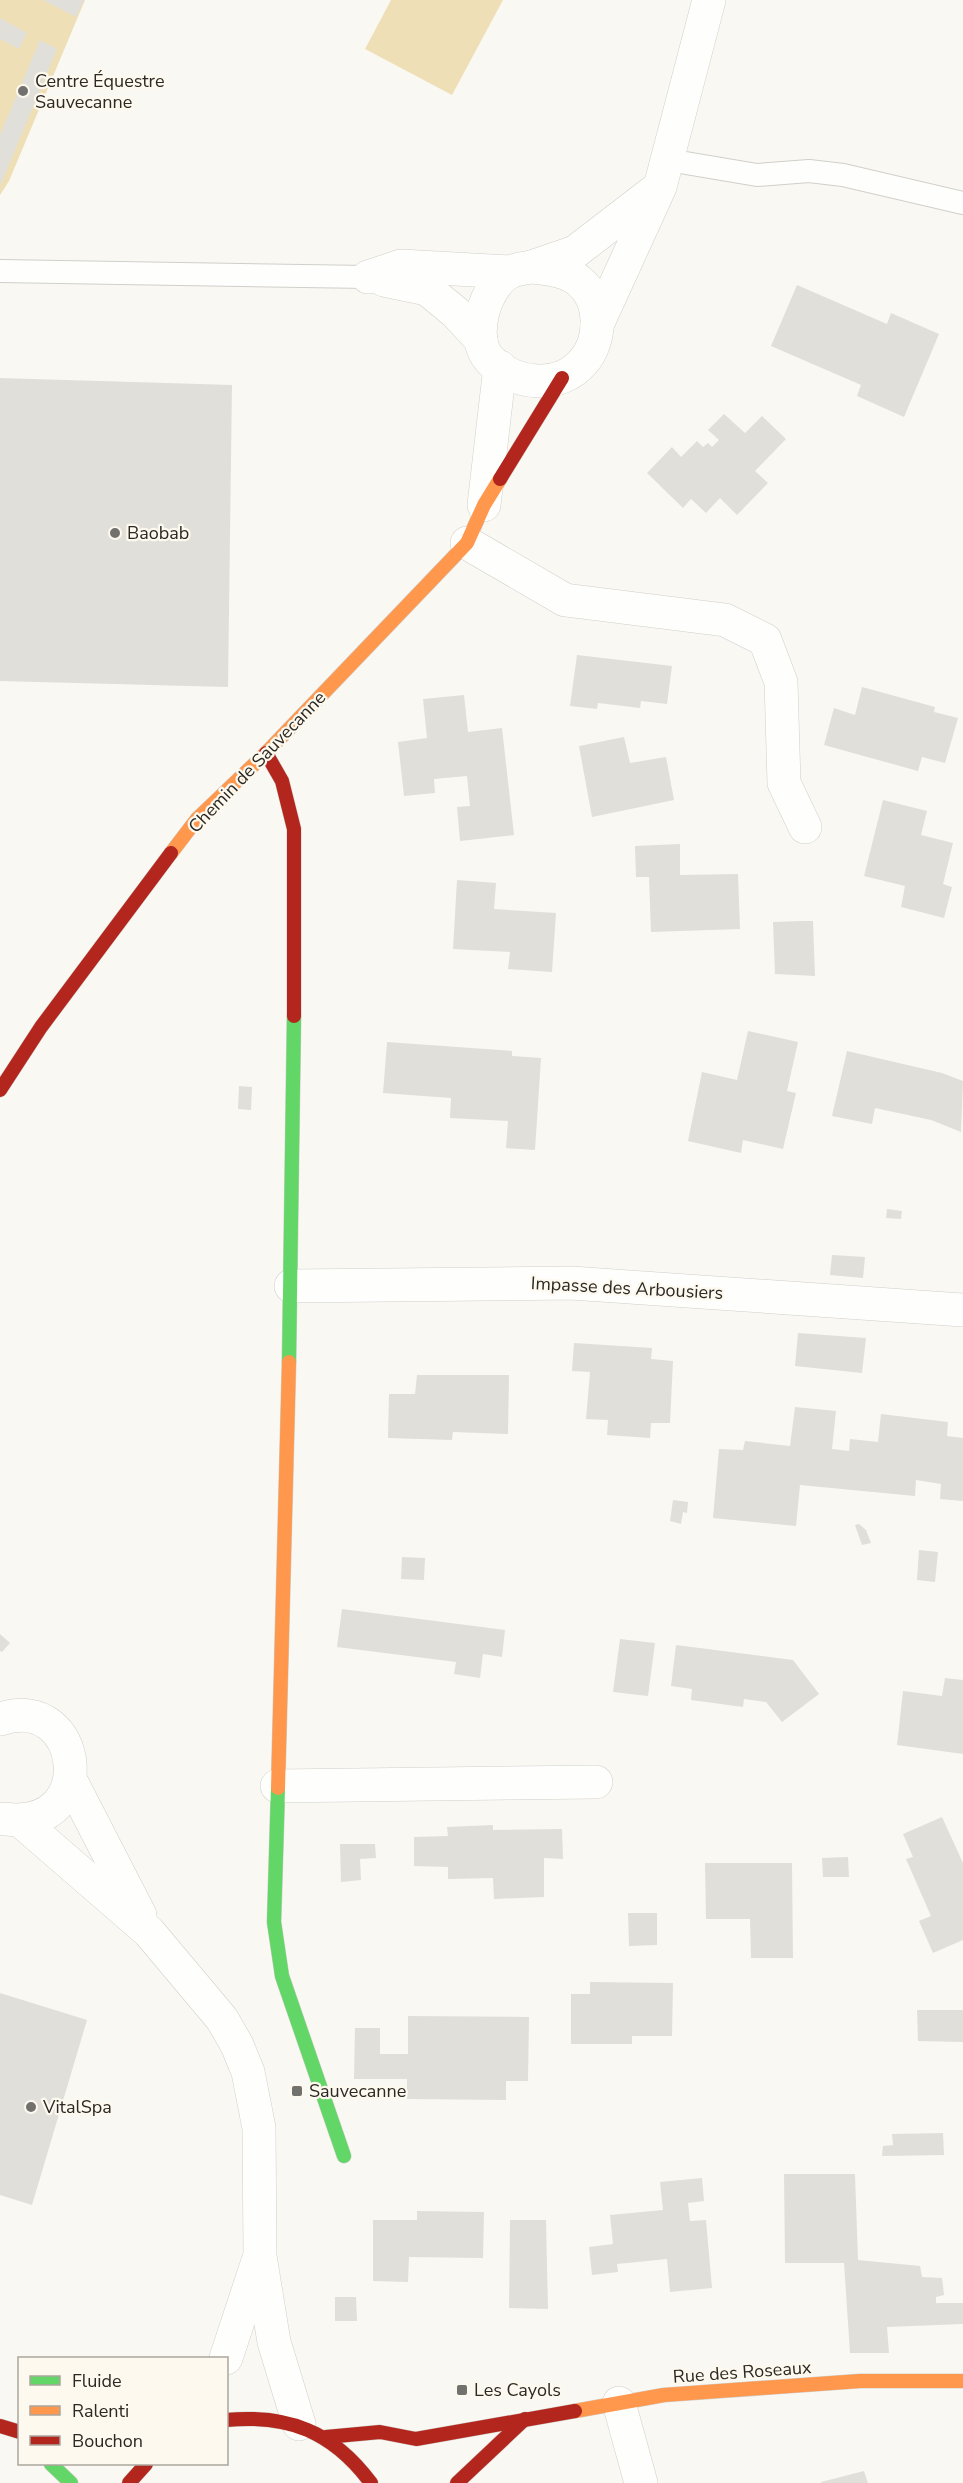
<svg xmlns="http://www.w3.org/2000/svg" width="963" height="2483" font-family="'Nunito Sans',sans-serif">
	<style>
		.grass { fill: #efdfb6 }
		.building { fill: #e1dfda }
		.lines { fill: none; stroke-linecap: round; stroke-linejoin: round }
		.lane-casing { stroke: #d1cfca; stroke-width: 24 }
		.street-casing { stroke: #d1cfca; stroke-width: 34 }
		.fast-casing { stroke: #d1cfca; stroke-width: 15 }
		.slow-casing { stroke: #d1cfca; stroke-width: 15 }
		.jam-casing { stroke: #d1cfca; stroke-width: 15 }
		.lane { stroke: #fefefd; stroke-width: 22 }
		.street { stroke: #fefefd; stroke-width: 33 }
		.fast { stroke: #63d668; stroke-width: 14 }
		.slow { stroke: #ff974d; stroke-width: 14 }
		.jam { stroke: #b3261e; stroke-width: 14 }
		.poi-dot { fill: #73716d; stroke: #fef9ee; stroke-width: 2 }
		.labels { text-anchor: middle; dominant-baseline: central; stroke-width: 4.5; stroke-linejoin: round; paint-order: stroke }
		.poi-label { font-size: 18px; fill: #2b2925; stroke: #fef9ee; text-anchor: start }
		.street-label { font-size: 18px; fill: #2b2925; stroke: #fef9ee }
	</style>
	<rect width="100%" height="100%" fill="#faf8f2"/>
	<g class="grass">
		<path d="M0,0H85L9,181L0,195Z"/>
		<path d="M391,0H503L452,95L365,49Z"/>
	</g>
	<g class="building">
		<path d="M43,0H84L76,17Z"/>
		<path d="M0,18L27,33L19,49L0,39Z"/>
		<path d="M40,40L57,49L0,186V135Z"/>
		<path d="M797,285L887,324L891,313L939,334L904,417L857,396L861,385L771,346Z"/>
		<path d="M0,378L232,385L228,687L0,681Z"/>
		<path d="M724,414L745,433L762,416L786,439L755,471L768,483L737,515L720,498L706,513L691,499L683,508L647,473L672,447L681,457L697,441L703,447L708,443L712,447L719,440L708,430Z"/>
		<path d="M577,655L672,666L667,704L641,701L640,708L598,703L597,709L570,706Z"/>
		<path d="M862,687L935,707L934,712L958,718L945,763L922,757L918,771L824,745L834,708L855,715Z"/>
		<path d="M464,695L468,732L502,728L514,835L460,841L457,807L470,806L467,776L434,779L435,793L404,796L398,742L427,738L423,699Z"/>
		<path d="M624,737L630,763L666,757L674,800L592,817L579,746Z"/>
		<path d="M883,800L927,811L921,835L953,843L943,884L952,887L944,918L901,907L905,886L864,876Z"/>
		<path d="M680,844V875L738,874L740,929L651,932L649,877H636L635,846Z"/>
		<path d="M457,880L496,883L494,909L556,913L552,972L508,969L510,952L453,949Z"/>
		<path d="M801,921H813L815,976L775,974L773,922Z"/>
		<path d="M748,1031L798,1042L787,1091L796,1093L783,1149L743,1140L741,1153L688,1141L702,1072L737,1080Z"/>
		<path d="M387,1042L512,1051V1056L541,1058L535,1150L506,1148L508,1121L450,1118L451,1098L383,1093Z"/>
		<path d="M847,1051L942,1073L963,1081L961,1132L931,1120L875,1108L872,1124L832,1116Z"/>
		<path d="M239,1086L252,1087L251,1110L238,1109Z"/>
		<path d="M887,1209L902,1211L901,1219L886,1218Z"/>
		<path d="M832,1255L865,1257L863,1278L830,1275Z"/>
		<path d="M798,1333L866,1338L862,1373L795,1366Z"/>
		<path d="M574,1343L652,1348L651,1359L673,1361L670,1423H651L650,1438L607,1435L608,1420L586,1419L590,1372L572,1371Z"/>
		<path d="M417,1375H509L508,1434L453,1432L452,1440L388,1438L389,1394H415Z"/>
		<path d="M795,1407L836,1411L832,1449L849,1451L850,1439L878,1442L881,1414L948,1422L947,1436L963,1438V1501L940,1499L941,1484L916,1480L915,1496L800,1485L796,1526L713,1518L719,1449L743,1450L745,1441L790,1446Z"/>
		<path d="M673,1500L688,1502L687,1513L683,1512L681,1524L670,1521Z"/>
		<path d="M859,1524L866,1530L871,1543L862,1545L855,1525Z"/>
		<path d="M919,1550L938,1552L935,1582L917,1580Z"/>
		<path d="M402,1557L425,1558L424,1580L401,1579Z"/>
		<path d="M342,1609L505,1630L502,1657L483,1654L480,1678L454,1674L456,1662L337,1647Z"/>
		<path d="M0,1634L10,1643L2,1652L0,1651Z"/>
		<path d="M620,1639L655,1643L648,1696L613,1692Z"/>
		<path d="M676,1645L793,1660L819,1694L782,1722L766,1702L744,1699L743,1707L691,1700L692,1689L671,1686Z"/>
		<path d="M945,1678L963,1680V1754L897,1745L903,1691L942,1696Z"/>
		<path d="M942,1817L963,1863V1940L933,1953L919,1921L931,1916L906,1859L913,1857L903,1834Z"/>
		<path d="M493,1825V1830L562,1829L563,1859L544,1858V1897L494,1899L493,1878L448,1879V1867L414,1866V1837L448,1836L447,1827Z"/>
		<path d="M340,1844H375L376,1858L360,1859L361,1880L341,1882Z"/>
		<path d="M848,1857L849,1877H823L822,1858Z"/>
		<path d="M705,1863H792L793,1958H751L750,1919H706Z"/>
		<path d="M628,1913H657V1945L629,1946Z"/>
		<path d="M590,1982L673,1983L672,2036H632V2044H571V1994H590Z"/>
		<path d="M0,1993L87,2020L32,2205L0,2195Z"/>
		<path d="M917,2010H963V2042L918,2041Z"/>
		<path d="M408,2016L529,2017L528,2081H506V2100L407,2099V2079H354L355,2028H380V2054H408Z"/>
		<path d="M943,2133L944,2155L882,2156L883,2146L893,2145L892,2134Z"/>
		<path d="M784,2174H855L858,2260L920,2266L922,2277L942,2278L944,2295L936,2297V2303H963V2324L887,2327L889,2353H850L844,2263H785Z"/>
		<path d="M702,2178L704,2201L688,2203L690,2221L706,2220L712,2288L670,2292L667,2259L617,2264L618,2272L592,2275L589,2247L613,2244L610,2215L663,2210L660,2182Z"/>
		<path d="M417,2211L484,2212L483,2258L409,2257L408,2282L373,2281V2220H417Z"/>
		<path d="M510,2220H546L548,2309L509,2308Z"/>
		<path d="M335,2297H356L357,2321H335Z"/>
		<path d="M864,2471L868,2483H821V2482Z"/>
	</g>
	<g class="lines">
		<g class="lane-casing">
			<g id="lane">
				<path d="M668,160L757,175L809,171L843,175L963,203"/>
				<path d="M0,271L368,277"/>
			</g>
		</g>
		<g class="street-casing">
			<g id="street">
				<path d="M534,266L575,252L657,189"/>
				<path d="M532,267C548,269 566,270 579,281C603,300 602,341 583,362C559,390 514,385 490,360C469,338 485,285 510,272C516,269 525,268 532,267Z"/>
				<path d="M368,277L401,266L510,272"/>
				<path d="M384,280L427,289L455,312L481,340"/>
				<path d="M597,325L660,187L709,0"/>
				<path d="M484,505L500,367"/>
				<path d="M467,543L565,600L725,620L765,640L781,682L784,783L805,827"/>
				<path d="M291,1286L571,1283L963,1310"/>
				<path d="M0,1719C84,1691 101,1832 5,1819"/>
				<path d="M71,1781L140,1915"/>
				<path d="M277,1786L596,1782"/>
				<path d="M22,1822L149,1932L222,2019L237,2045L248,2072L259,2128L260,2256L274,2342L299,2424"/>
				<path d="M226,2358L258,2261"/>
				<path d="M619,2403L641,2483"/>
			</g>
		</g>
		<g class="fast-casing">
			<g id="fast">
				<path d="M289,1362L294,1016"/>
				<path d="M278,1788L274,1922L282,1976L344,2156"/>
				<path d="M51,2464L71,2483"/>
			</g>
		</g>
		<g class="slow-casing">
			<g id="slow">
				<path d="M171,853L197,819L266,753L467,543L484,505L500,479"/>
				<path d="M278,1788L289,1362"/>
				<path d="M575,2411L664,2395L860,2381H963"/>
			</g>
		</g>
		<g class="jam-casing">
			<g id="jam">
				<path d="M500,479L562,378"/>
				<path d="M266,753L282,781L294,829V1016"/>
				<path d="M0,1090L41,1027L171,853"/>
				<path d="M226,2420C289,2414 333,2432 371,2483"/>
				<path d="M0,2426L20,2432"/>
				<path d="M326,2437L380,2432L416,2439L575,2411"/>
				<path d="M129,2483L146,2464"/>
				<path d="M457,2483L525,2419"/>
			</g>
		</g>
		<use href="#lane" class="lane"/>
		<use href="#street" class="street"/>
		<use href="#fast" class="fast"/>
		<use href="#slow" class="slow"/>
		<use href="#jam" class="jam"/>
	</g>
	<g class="poi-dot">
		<circle cx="23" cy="91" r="6"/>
		<circle cx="115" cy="533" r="6"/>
		<rect x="291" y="2085" width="12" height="12" rx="3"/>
		<circle cx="31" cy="2107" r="6"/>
		<rect x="456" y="2384" width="12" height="12" rx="3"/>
	</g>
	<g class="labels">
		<g class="poi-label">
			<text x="35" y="81">Centre Équestre<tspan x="35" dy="21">Sauvecanne</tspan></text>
			<text x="127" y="533">Baobab</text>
			<text x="309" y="2091">Sauvecanne</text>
			<text x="43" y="2107">VitalSpa</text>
			<text x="474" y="2390">Les Cayols</text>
		</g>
		<g class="street-label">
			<text transform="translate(257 762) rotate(-46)">Chemin de Sauvecanne</text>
			<text transform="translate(627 1288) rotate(3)">Impasse des Arbousiers</text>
			<text transform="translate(742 2372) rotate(-4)">Rue des Roseaux</text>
		</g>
	</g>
	<rect x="18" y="2357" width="210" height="108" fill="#fef9ee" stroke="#aaa69e" stroke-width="1.5"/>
	<rect x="30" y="2376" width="30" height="9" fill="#63d668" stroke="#aaa69e" stroke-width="1.5"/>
	<text x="72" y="2387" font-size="18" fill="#2b2925">Fluide</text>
	<rect x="30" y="2406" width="30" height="9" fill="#ff974d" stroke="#aaa69e" stroke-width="1.5"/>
	<text x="72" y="2417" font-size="18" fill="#2b2925">Ralenti</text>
	<rect x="30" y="2436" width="30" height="9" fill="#b3261e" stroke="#aaa69e" stroke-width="1.5"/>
	<text x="72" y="2447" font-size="18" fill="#2b2925">Bouchon</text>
</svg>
